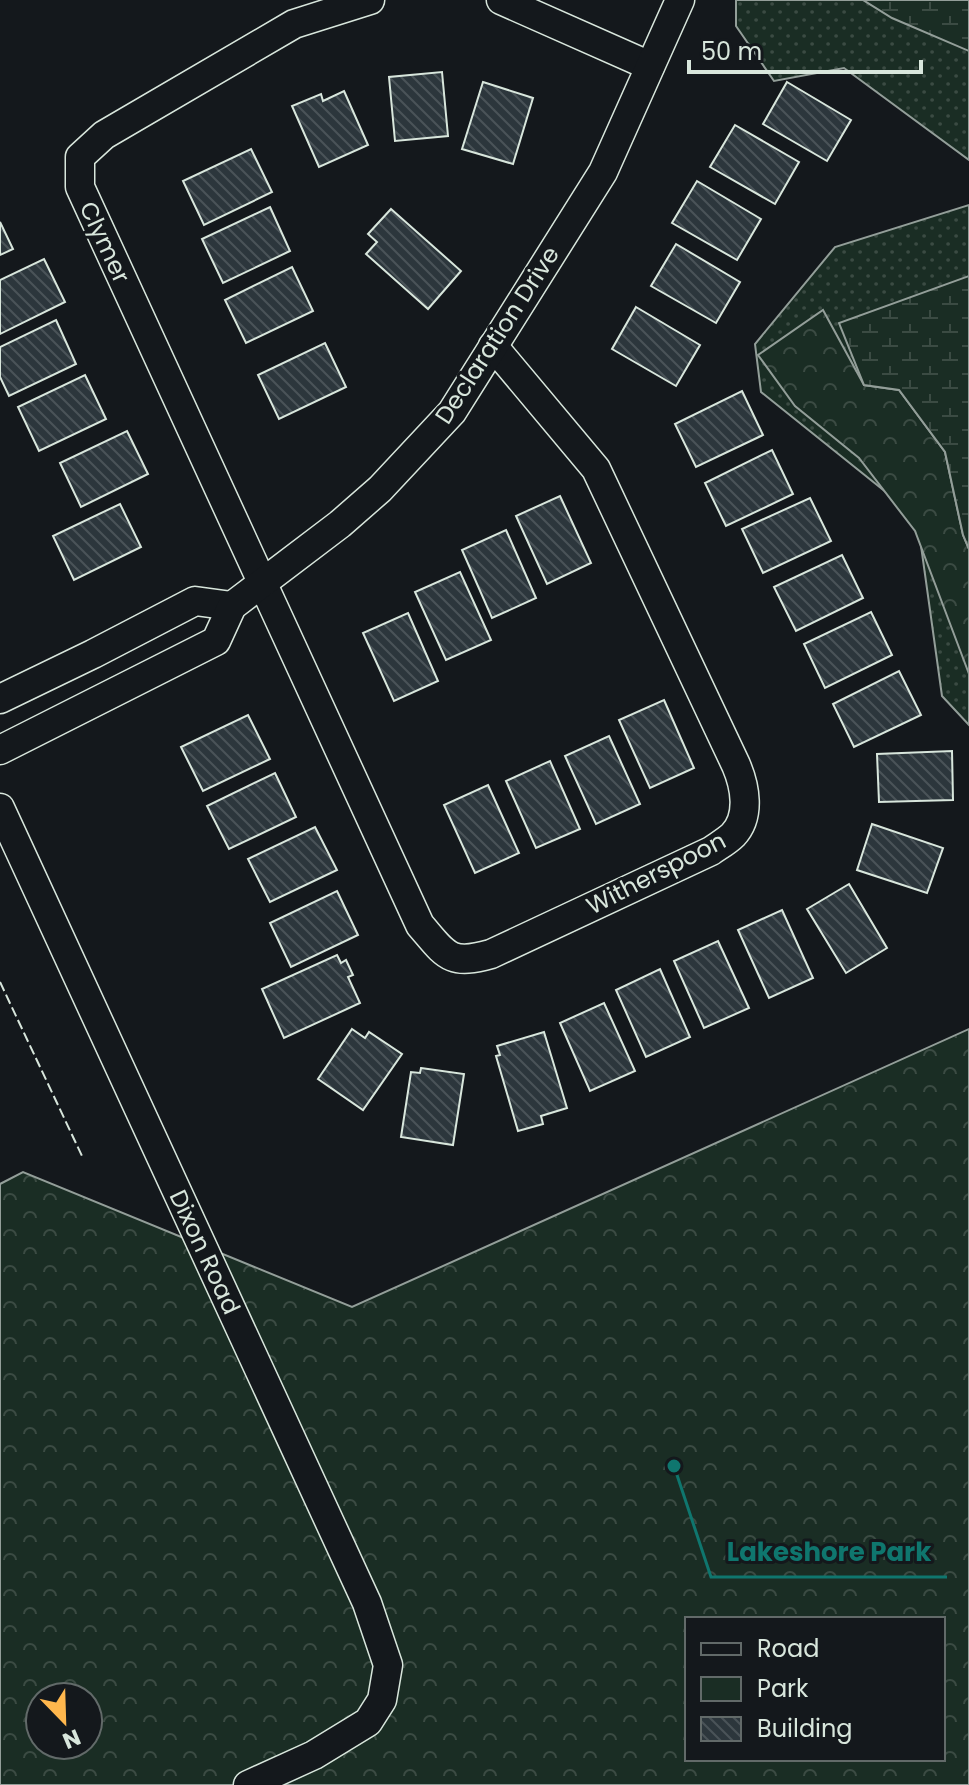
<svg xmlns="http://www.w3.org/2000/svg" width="969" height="1785" font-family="Poppins,sans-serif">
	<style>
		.green { fill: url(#green-dots); stroke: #939e99; stroke-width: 2 }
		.forest { fill: url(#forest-crowns); stroke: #939e99; stroke-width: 2; fill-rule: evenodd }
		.wetland { fill: url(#wetland-marsh); stroke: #939e99; stroke-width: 2 }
		.building { fill: url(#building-back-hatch); stroke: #d8e6dc; stroke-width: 2 }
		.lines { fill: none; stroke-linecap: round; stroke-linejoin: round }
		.minor-casing { stroke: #d8e6dc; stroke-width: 31 }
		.minor { stroke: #14181c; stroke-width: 28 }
		.fence { stroke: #d8e6dc; stroke-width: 2; stroke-dasharray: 10 4; stroke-linecap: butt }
		.labels { text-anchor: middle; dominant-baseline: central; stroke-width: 6; stroke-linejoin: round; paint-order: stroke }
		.street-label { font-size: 24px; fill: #d8e6dc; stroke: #14181c }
		.leader { fill: none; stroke: #0f766e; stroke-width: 3 }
		.callout-dot { fill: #0f766e; stroke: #14181c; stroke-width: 3 }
		.callout-label { font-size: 26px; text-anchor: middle; font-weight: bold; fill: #0f766e; stroke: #14181c; stroke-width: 6; stroke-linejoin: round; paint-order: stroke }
	</style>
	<defs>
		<pattern id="green-dots" width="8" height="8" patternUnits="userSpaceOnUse" patternTransform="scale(2)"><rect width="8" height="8" fill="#1a2d24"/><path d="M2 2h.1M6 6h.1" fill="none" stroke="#3b4b43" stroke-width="1.8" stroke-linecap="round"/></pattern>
		<pattern id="forest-crowns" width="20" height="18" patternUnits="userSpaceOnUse" patternTransform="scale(2)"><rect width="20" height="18" fill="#1a2d24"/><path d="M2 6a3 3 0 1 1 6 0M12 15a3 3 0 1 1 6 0" fill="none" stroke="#3b4b43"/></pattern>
		<pattern id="wetland-marsh" width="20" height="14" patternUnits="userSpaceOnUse" patternTransform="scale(2)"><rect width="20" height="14" fill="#1a2d24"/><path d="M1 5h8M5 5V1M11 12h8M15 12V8" fill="none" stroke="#3b4b43"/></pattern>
		<pattern id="building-back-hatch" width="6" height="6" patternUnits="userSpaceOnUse" patternTransform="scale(2)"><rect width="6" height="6" fill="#2c363c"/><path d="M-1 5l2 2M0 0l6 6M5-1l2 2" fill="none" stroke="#4a5358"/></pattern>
	</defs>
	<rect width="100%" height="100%" fill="#14181c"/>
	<g class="green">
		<path d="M736,0H969V160L844,68L774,81L736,26Z"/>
		<path d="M969,205V725L942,696L917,517L761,392L755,344L835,247Z"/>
	</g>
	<g class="forest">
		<path d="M823,310L864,385L899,390L945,452L963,535L969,549V674L915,531L859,458L795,406L758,355Z"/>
		<path d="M969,1029V1785H0V1184L23,1172L352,1307ZM687,1619H943V1759H687ZM40,1697H88V1745H40Z"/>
	</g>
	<g class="wetland">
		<path d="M863,0H969V51L892,18Z"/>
		<path d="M969,276V549L963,535L945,452L899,390L864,385L839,323Z"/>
	</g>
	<g class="building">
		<path d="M442,72L448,136L395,141L389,77Z"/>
		<path d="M483,82L533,98L513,164L462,149Z"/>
		<path d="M787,82L851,120L827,161L763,124Z"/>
		<path d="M344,91L368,145L319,167L292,106L321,94L323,101Z"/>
		<path d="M735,125L799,162L775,204L710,167Z"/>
		<path d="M251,149L272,192L204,225L183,181Z"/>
		<path d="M697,181L761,219L737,260L672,223Z"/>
		<path d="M270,207L290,251L223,283L202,239Z"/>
		<path d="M391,209L461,271L428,309L366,254L377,242L368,234Z"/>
		<path d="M0,222L13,249L0,255Z"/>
		<path d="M676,244L740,282L716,323L651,286Z"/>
		<path d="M44,259L65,302L0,334V280Z"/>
		<path d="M292,267L313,311L246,343L225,300Z"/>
		<path d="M636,307L700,345L676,386L612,349Z"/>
		<path d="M56,320L76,364L9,396L0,377V347Z"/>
		<path d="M325,343L346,387L279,419L258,375Z"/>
		<path d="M85,375L106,419L39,451L18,407Z"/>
		<path d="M742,391L763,435L696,467L675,424Z"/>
		<path d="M127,431L148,474L81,507L60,463Z"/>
		<path d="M772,450L793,494L726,526L705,483Z"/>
		<path d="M560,496L591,563L547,584L516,516Z"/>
		<path d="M810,498L831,541L763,573L742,529Z"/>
		<path d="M120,504L141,547L74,580L53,536Z"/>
		<path d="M506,530L536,598L492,618L462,550Z"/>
		<path d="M842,555L863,598L796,631L774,587Z"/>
		<path d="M460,572L491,640L446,660L415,592Z"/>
		<path d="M871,612L892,655L825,688L804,644Z"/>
		<path d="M408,613L438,681L394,701L363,633Z"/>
		<path d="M899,671L921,715L854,747L833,704Z"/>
		<path d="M664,700L694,768L650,788L619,720Z"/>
		<path d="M248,715L270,759L203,791L181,747Z"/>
		<path d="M609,736L640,804L596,824L565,756Z"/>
		<path d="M952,751L953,800L879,802L877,754Z"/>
		<path d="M550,761L580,829L536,848L506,781Z"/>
		<path d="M275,773L296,817L229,849L207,806Z"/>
		<path d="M488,785L519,853L475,873L444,805Z"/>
		<path d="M872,824L943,848L927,893L857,870Z"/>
		<path d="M315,827L337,870L270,902L248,859Z"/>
		<path d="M849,884L887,948L846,973L807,909Z"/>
		<path d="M337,891L358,935L291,967L270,923Z"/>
		<path d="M782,910L813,978L769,998L738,930Z"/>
		<path d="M718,941L749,1008L704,1028L674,961Z"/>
		<path d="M337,955L341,963L346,960L353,975L348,977L360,1003L284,1038L262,989Z"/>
		<path d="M660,969L690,1037L646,1057L616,990Z"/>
		<path d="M604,1003L635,1071L590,1091L560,1023Z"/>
		<path d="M352,1029L365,1038L369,1032L402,1054L363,1110L318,1079Z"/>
		<path d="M544,1032L567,1108L541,1116L543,1124L518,1131L496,1056L500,1055L497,1046Z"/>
		<path d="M421,1068L464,1074L453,1145L401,1137L411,1072L420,1073Z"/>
	</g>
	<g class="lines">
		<g class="minor-casing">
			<g id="minor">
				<path d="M370,0L294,24L104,135L80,157V187L420,925C446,955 449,966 491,954L711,851C718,846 727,841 733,835C751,816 745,786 736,765L596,469L493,346"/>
				<path d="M501,0L650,66"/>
				<path d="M0,699L93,654L195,601L232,606"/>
				<path d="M0,750L216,641L232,606L340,524L380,489L452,412L603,172L680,0"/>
				<path d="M0,808L367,1603L388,1665L382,1700L368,1722L314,1755L248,1785"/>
			</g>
		</g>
		<use href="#minor" class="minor"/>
		<path class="fence" d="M0,982L82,1156"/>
	</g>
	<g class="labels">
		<g class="street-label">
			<text transform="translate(105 242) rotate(65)">Clymer</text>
			<text transform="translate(497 335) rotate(-57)">Declaration Drive</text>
			<text transform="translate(656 873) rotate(-27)">Witherspoon</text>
			<text transform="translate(205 1252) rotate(65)">Dixon Road</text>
		</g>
	</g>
	<path class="leader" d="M674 1466L711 1577H947"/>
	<circle class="callout-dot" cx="674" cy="1466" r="8"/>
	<g class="callout-label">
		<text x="829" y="1561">Lakeshore Park</text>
	</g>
	<rect x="685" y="1617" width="260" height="144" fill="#14181c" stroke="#626a69" stroke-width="2"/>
	<rect x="701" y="1643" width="40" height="12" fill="#14181c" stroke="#626a69" stroke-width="2"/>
	<text x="757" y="1657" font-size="24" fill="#d8e6dc">Road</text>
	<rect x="701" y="1677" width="40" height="24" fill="#1a2d24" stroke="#626a69" stroke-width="2"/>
	<text x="757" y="1697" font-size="24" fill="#d8e6dc">Park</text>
	<rect x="701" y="1717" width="40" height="24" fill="url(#building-back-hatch)" stroke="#626a69" stroke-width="2"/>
	<text x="757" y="1737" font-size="24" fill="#d8e6dc">Building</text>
	<g transform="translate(64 1721) rotate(157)"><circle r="38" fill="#14181c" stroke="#626a69" stroke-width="2"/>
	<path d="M0-6L14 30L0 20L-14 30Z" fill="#ffb74d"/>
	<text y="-12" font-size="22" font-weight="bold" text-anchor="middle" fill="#d8e6dc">N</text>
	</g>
	<path d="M689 60v12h232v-12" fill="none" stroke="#d8e6dc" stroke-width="4"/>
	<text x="701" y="60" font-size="24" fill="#d8e6dc" stroke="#14181c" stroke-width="6" paint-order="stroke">50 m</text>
</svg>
